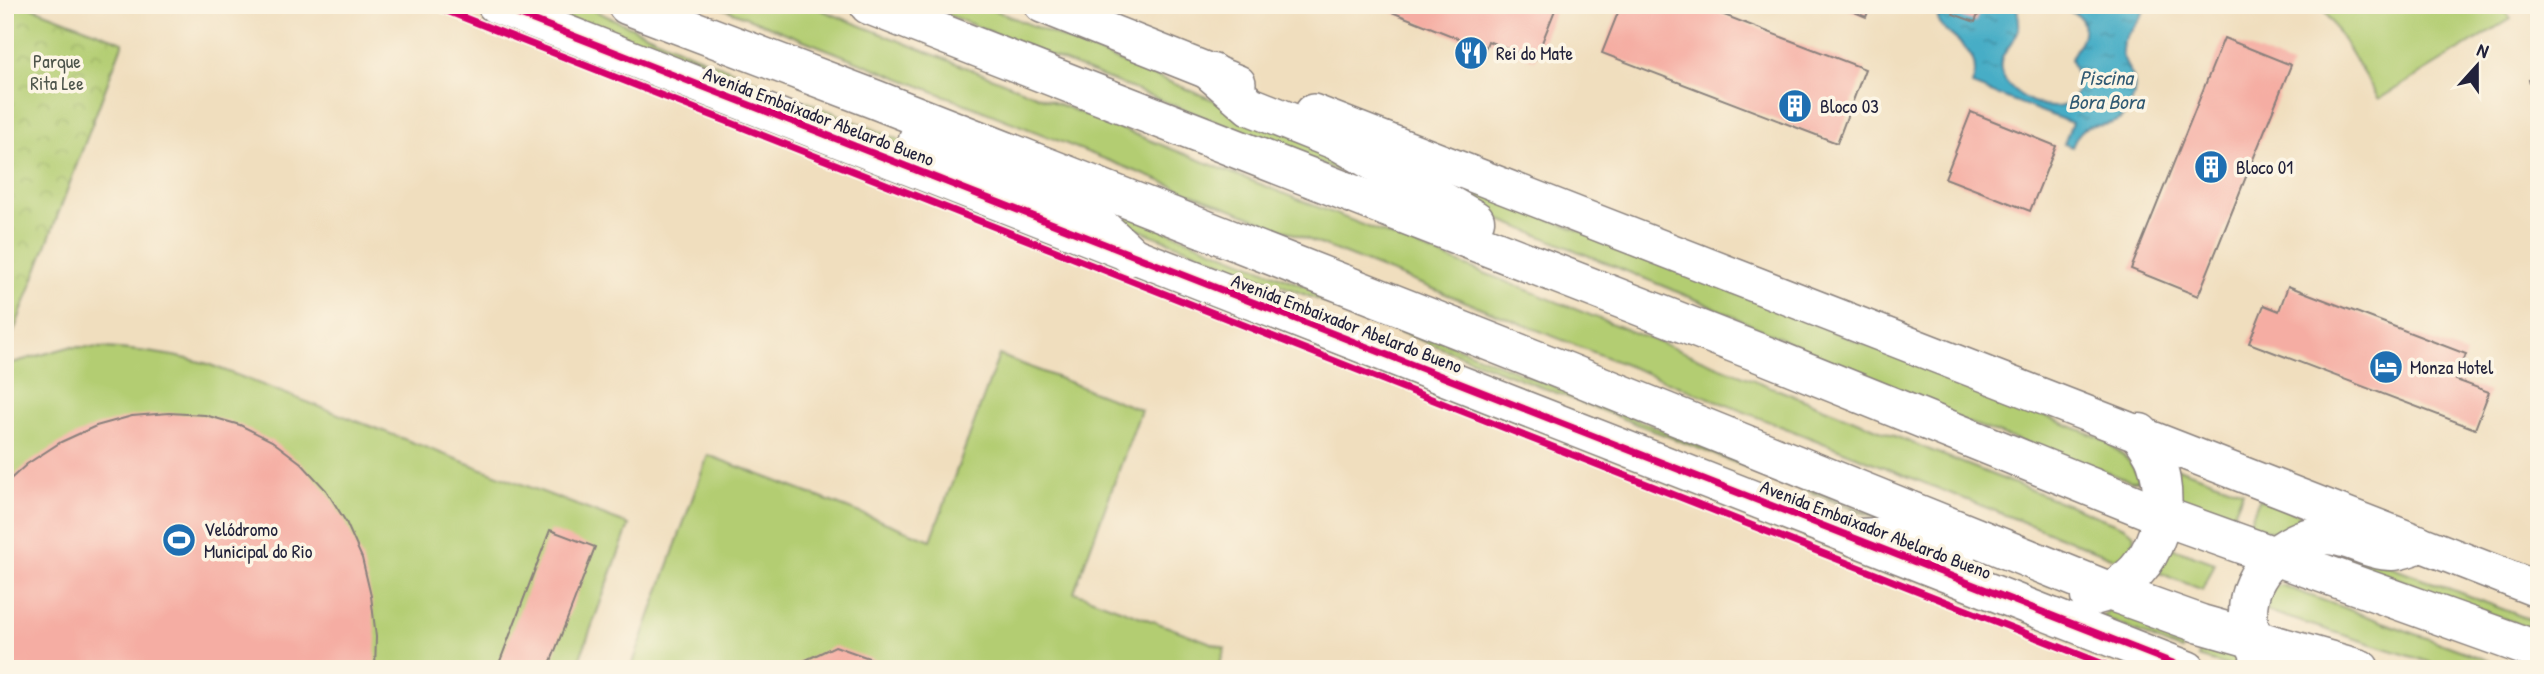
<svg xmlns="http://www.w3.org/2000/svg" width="2544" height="674" font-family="'Patrick Hand',sans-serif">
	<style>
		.grass { fill: #b3cd72; stroke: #6a7856; stroke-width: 2 }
		.park { fill: url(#park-crowns); stroke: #6a7856; stroke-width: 2 }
		.water { fill: url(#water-ripples); stroke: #346880; stroke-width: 2 }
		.building { fill: #f5ada3 }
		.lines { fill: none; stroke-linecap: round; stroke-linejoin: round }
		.major-casing { stroke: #89807c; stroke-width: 38 }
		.highway-casing { stroke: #89807c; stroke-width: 41 }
		.major { stroke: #fff; stroke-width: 35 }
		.highway { stroke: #fff; stroke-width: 38 }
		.cycleway-casing { stroke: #fcf5e5; stroke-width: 11 }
		.cycleway { stroke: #d6006c; stroke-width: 7 }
		.labels { text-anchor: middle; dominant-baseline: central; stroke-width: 7; stroke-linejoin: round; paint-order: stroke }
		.poi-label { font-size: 19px; fill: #22223b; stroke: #fcf5e5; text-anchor: start }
		.park-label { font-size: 19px; fill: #4e554c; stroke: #fcf5e5 }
		.street-label { font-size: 19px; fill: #22223b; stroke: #fcf5e5 }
		.water-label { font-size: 21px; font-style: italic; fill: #315a73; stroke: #fcf5e5 }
	</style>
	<defs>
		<pattern id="park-crowns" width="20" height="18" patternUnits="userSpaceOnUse" patternTransform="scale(1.75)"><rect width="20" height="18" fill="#b3cd72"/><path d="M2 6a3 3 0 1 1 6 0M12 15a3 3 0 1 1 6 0" fill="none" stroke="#9ab064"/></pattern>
		<pattern id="water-ripples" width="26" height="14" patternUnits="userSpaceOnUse" patternTransform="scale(1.75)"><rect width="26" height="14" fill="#47adc6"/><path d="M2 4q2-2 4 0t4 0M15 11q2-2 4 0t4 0" fill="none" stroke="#3b8ca2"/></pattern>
	</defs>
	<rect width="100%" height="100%" fill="#fcf5e5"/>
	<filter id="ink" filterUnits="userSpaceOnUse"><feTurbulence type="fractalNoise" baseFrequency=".0143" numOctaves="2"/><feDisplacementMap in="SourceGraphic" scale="14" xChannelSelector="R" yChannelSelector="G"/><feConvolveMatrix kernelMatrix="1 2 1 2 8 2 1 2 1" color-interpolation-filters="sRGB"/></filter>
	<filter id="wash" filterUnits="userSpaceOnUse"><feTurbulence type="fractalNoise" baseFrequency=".00686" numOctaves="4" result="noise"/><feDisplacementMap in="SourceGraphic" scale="28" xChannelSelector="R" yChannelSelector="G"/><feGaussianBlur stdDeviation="1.57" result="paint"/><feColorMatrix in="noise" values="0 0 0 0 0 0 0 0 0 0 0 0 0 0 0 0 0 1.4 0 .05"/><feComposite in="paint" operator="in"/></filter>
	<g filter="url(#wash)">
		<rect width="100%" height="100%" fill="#f0debe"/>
		<g class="grass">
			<path d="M533,5H582L689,53L924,150L937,161Z"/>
			<path d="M715,5H809L2124,527L2133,533C2136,544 2129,551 2123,559L2114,558Z"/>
			<path d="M923,5H982L1318,143L1401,196Z"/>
			<path d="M2321,5H2501L2510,19L2379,99Z"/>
			<path d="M973,153L2051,586L1019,183Z"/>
			<path d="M1384,153L2098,437C2115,448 2134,460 2139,481H2131L1939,412L1702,302L1469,207Z"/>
			<path d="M69,347C117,347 158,351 205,363L629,525L576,669H5V365Z"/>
			<path d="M999,355L1141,410L1074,592L1225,648L1218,669H631L708,455L931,540Z"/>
			<path d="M2178,468L2243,491L2232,518L2183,499L2178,495L2175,469Z"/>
			<path d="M2259,499L2299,514L2301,519L2275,533L2249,524Z"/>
			<path d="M2170,547L2215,563L2203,590L2157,572Z"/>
			<path d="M2356,553L2539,623V632L2334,555Z"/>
			<path d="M2281,585L2498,664L2513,669H2451L2267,611L2266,597L2274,587Z"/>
			<path d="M2109,610L2188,631L2182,651L2102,617Z"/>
			<path d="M2205,638C2220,642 2248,648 2239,669L2198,657Z"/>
		</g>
		<path class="park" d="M5,5H26L123,42L5,355Z"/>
		<path class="water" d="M1939,5H2017C2017,12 2020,20 2019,27C2017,43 1997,53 2001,71C2007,98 2073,129 2078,85C2079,77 2073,68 2071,59C2074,50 2082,43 2083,33C2088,6 2056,13 2042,5H2092L2101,8L2106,5H2145C2143,25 2121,32 2122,52C2123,62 2129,69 2133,77C2138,92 2130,112 2118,121C2094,131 2084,117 2072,147L2064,144L2072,123L1972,85C1984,53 1956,42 1939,24L1937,12Z"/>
		<g id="blocks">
			<g class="building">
				<path d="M1374,5H1557L1535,60L1488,41L1485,49Z"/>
				<path d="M1621,5H1698L1865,69L1837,143L1602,53Z"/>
				<path d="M1838,5H1871L1866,17Z"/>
				<path d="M1957,5H1982L1975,22L1953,14Z"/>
				<path d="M2224,38L2291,65L2198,296L2131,269Z"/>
				<path d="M2539,77V114H2538L2529,80Z"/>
				<path d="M1971,112L2056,146L2030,211L1945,178Z"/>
				<path d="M2288,286L2466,354L2456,380L2489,392L2475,429L2249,343L2264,305L2279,311Z"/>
				<path d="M169,413L205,415L240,425L272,441L301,463L326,490L346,522L362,558L371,596L376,637L375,669H5V484L27,464L61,442L96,426L132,416Z"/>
				<path d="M550,530L595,547L548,669H497Z"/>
				<path d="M835,646L897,668V669H787Z"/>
			</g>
		</g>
	</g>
	<g filter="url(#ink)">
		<use href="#blocks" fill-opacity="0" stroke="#89807c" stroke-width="2"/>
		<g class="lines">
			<g class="major-casing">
				<g id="major">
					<path d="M495,5L2188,669"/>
					<path d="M1042,5L1238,83"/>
					<path d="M1313,112L2539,590"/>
				</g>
			</g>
			<g class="highway-casing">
				<g id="highway">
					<path d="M627,5L874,99L1567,372L2109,591L2201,624L2360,669"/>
					<path d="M869,5L1762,354L2163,516L2539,651"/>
					<path d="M1212,73L1250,106L1340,142L1475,220"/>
					<path d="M918,139L994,179L1093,220L1132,256"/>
					<path d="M1857,538L1898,536L1956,558"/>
					<path d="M2090,597C2152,583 2175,517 2156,461C2153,451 2145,442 2140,433"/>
					<path d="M2261,658C2255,644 2248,629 2248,612C2248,573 2285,537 2324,535C2348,534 2368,551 2392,551C2400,551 2409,547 2418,544"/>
				</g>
			</g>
			<use href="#major" class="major"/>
			<use href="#highway" class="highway"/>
			<g class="cycleway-casing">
				<g id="cycleway">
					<path d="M432,5L2116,669"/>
					<path d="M495,5L2188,669"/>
				</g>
			</g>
			<use href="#cycleway" class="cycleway"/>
		</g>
	</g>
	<defs>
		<g id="restaurant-disc" transform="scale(1.75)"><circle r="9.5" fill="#1f6fb2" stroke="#fcf5e5"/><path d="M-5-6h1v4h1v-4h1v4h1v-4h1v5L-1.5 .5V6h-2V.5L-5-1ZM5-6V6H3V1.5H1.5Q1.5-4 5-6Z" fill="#fff"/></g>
		<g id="building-disc" transform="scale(1.75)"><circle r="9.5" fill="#1f6fb2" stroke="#fcf5e5"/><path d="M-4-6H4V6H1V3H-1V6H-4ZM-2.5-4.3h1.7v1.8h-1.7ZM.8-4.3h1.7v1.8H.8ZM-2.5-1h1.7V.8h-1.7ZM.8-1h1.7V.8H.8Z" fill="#fff"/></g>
		<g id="hotel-disc" transform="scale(1.75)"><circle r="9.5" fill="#1f6fb2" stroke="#fcf5e5"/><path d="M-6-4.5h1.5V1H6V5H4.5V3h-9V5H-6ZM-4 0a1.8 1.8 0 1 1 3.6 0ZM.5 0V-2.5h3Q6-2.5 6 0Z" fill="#fff"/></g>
		<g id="stadium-disc" transform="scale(1.75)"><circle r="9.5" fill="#1f6fb2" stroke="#fcf5e5"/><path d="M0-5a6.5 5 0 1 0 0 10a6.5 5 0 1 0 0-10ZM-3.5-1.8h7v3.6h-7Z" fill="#fff"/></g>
	</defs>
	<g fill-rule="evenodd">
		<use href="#restaurant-disc" x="1471" y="53"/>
		<use href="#building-disc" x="1795" y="106"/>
		<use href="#building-disc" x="2211" y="167"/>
		<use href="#hotel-disc" x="2386" y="367"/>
		<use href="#stadium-disc" x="179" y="540"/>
	</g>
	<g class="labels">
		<g class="poi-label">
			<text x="1496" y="53">Rei do Mate</text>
			<text x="1820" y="106">Bloco 03</text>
			<text x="2236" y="167">Bloco 01</text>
			<text x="2410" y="367">Monza Hotel</text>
			<text x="204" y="529">Velódromo<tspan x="204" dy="22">Municipal do Rio</tspan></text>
		</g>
		<g class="park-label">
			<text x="57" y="61">Parque<tspan x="57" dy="22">Rita Lee</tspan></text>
		</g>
		<g class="street-label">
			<text transform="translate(819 116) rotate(21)">Avenida Embaixador Abelardo Bueno</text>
			<text transform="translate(1347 323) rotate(21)">Avenida Embaixador Abelardo Bueno</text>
			<text transform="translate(1876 529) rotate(21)">Avenida Embaixador Abelardo Bueno</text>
		</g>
		<g class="water-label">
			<text x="2106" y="77">Piscina<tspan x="2106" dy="24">Bora Bora</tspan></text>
		</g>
	</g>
	<rect width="2544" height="674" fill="none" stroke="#fcf5e5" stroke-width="28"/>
	<g transform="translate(2477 66) rotate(21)" stroke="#fcf5e5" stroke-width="5" paint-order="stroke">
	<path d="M0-5L12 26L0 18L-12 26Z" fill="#22223b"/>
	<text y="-10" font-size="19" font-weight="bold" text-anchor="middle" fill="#22223b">N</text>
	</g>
</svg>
